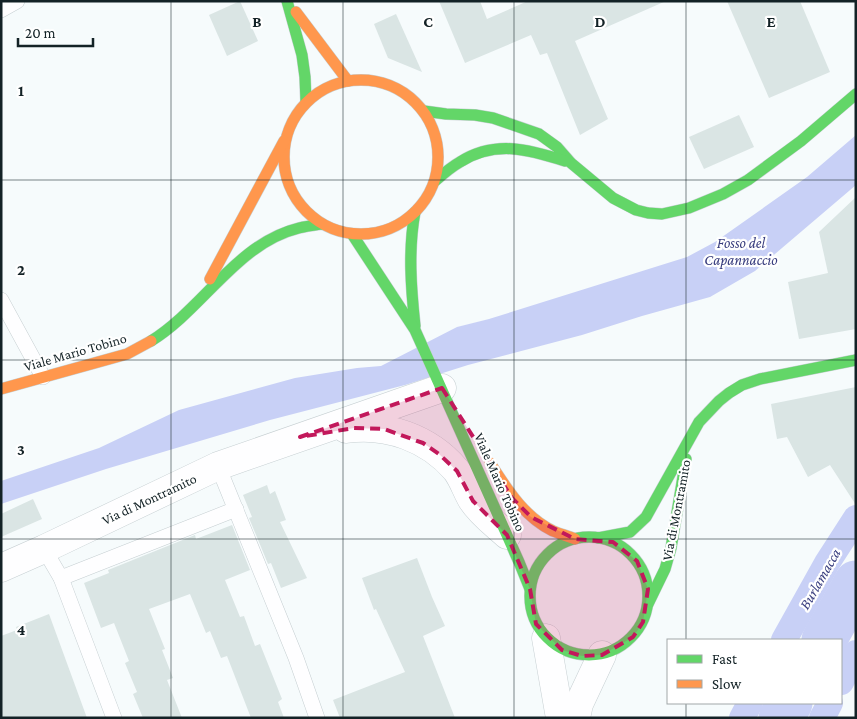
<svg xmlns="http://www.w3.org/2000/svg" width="857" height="719" font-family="'Crimson Pro',serif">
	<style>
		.water { fill: #c8d0f6 }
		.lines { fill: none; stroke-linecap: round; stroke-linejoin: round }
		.canal { stroke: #c8d0f6; stroke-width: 26 }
		.river { stroke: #c8d0f6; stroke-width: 45 }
		.building { fill: #dae5e4 }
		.lane-casing { stroke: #c6cfd2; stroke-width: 16 }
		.street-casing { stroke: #c6cfd2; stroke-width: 29 }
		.fast-casing { stroke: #c6cfd2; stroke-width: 12 }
		.slow-casing { stroke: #c6cfd2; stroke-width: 12 }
		.lane { stroke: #fefeff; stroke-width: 15 }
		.street { stroke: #fefeff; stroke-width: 28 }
		.fast { stroke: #63d668; stroke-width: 11 }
		.slow { stroke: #ff974d; stroke-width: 11 }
		.marked { fill: #c2185b; fill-opacity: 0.2; stroke: #c2185b; stroke-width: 4; stroke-dasharray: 10 6; stroke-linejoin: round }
		.grid { fill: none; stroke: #132226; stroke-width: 1; stroke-opacity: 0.55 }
		.labels { text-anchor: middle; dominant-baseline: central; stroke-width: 4.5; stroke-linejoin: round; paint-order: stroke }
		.street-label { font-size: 14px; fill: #132226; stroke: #fff }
		.water-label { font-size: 15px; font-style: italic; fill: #383d7e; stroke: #fff }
		.grid-label { font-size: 16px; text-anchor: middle; font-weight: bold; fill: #132226; stroke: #fff; stroke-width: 4.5; stroke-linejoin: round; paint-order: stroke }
	</style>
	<rect width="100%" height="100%" fill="#f6fbfc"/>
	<path class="water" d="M856,135V185L755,271L710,297L642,316L582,335L468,365L405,385L270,420L106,469L1,504V481L99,448L179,410L295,378L357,368L381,366L457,327L489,319L687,257L715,242L807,177Z"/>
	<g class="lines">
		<g class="canal">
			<path d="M784,640L827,563L856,518"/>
			<path d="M841,682L856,653"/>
			<path d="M742,718L750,703"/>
			<path d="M822,718L830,703"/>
		</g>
		<g class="river">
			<path d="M824,640L856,583"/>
			<path d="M781,718L790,703"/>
		</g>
	</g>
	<g class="building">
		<path d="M240,1L258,41L227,56L209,15Z"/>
		<path d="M439,1H480L487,19L528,1H666L575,41L608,119L580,135L547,53L540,55L531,35L465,63Z"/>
		<path d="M727,1H800L830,72L769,98Z"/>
		<path d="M396,14L422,72L388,58L374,24Z"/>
		<path d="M739,115L754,147L704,169L689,137Z"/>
		<path d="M856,197V329L799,339L788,282L828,273L819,232Z"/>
		<path d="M856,387V505L830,465L808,477L787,437L777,439L771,404Z"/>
		<path d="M267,485L270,494L275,491L286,520L280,522L307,578L281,588L271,563L268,564L249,518L252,517L243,495Z"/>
		<path d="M33,499L42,519L1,537V514Z"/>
		<path d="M232,525L250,570L225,580L240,617L244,616L255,646L260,644L282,699L278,702L284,718H251L227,656L221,658L210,631L206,633L190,594L149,609L165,649L162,650L173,678L167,680L182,718H143L133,694L137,692L125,663L129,661L114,623L101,628L84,583L109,573L108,570L195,535L196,539Z"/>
		<path d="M417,558L432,597L445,626L423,636L455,718H340L333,700L405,672L376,609L374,610L362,578Z"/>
		<path d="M49,614L87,718H1V636L17,630L16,627Z"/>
	</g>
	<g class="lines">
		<g class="lane-casing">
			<g id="lane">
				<path d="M1,10L17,1"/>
				<path d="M1,300L43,377"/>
				<path d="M218,466L296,658L317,718"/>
				<path d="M44,549L61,578L114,718"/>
				<path d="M61,578L236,509"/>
			</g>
		</g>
		<g class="street-casing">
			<g id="street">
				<path d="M346,429C386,423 429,438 456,470C463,479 466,490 472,500C481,514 495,524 507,535"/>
				<path d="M1,568L44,549L218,466L442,388"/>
				<path d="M546,638L560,718"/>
				<path d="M576,718L579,704L602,655"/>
			</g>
		</g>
		<g class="fast-casing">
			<g id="fast">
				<path d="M287,1L302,55L305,77L306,102"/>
				<path d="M424,111L446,114L475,115L493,118L539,134L557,147L571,163L613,198L636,210L648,213L662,214L689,208L723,194L748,180L801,141L856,94"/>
				<path d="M435,181C443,174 451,167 460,162C495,140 528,149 565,161"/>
				<path d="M415,212C408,250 411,288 415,326"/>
				<path d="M352,234L415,330L519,562L530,589"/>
				<path d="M151,341C203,309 237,243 299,228C307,226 315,225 322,224"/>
				<circle cx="589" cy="596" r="59"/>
				<path d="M598,538L630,532L646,517L699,422L719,401L729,393L742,385L760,379L856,360"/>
				<path d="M648,604L665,569L671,548L686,459"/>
			</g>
		</g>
		<g class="slow-casing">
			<g id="slow">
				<path d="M296,12L348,81"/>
				<circle cx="361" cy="157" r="77"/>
				<path d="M210,279L284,141"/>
				<path d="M1,389L127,354L151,341"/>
				<path d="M490,463C507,489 524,517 553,531C560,534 568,536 575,539"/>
			</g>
		</g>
		<use href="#lane" class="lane"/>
		<use href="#street" class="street"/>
		<use href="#fast" class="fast"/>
		<use href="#slow" class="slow"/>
	</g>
	<path class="marked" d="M442,388L512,498L531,517L575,539L613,542L637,561L648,589L643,622L633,637L602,655L582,656L562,650L536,624L530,589L507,535L473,501L457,471L439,454L423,443L384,429L354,428L300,437Z"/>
	<path class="grid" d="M171,1V718M343,1V718M514,1V718M686,1V640M1,180H856M1,360H856M1,539H856M686,703V718"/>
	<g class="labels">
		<g class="street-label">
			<text transform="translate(75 352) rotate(-16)">Viale Mario Tobino</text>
			<text transform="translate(500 482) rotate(66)">Viale Mario Tobino</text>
			<text transform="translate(149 499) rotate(-25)">Via di Montramito</text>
			<text transform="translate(676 510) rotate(-79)">Via di Montramito</text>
		</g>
		<g class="water-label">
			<text x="741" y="243">Fosso del<tspan x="741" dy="17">Capannaccio</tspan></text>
			<text transform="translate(820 579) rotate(-60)">Burlamacca</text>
		</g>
	</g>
	<g class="grid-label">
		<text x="257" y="27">B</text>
		<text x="428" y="27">C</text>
		<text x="600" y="27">D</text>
		<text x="771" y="27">E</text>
		<text x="21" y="96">1</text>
		<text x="21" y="275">2</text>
		<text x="21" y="455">3</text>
		<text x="21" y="635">4</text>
	</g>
	<rect width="857" height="719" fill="none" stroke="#132226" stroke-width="5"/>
	<rect x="667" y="639" width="175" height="65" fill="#ffffff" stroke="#a1a7a8"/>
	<rect x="677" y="655" width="25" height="8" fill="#63d668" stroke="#a1a7a8"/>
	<text x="712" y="664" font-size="15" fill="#132226">Fast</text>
	<rect x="677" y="680" width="25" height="8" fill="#ff974d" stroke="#a1a7a8"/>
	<text x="712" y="689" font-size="15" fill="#132226">Slow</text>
	<path d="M18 38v8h75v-8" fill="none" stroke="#132226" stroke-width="2.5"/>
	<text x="25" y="38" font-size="15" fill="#132226" stroke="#ffffff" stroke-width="4" paint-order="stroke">20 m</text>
</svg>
